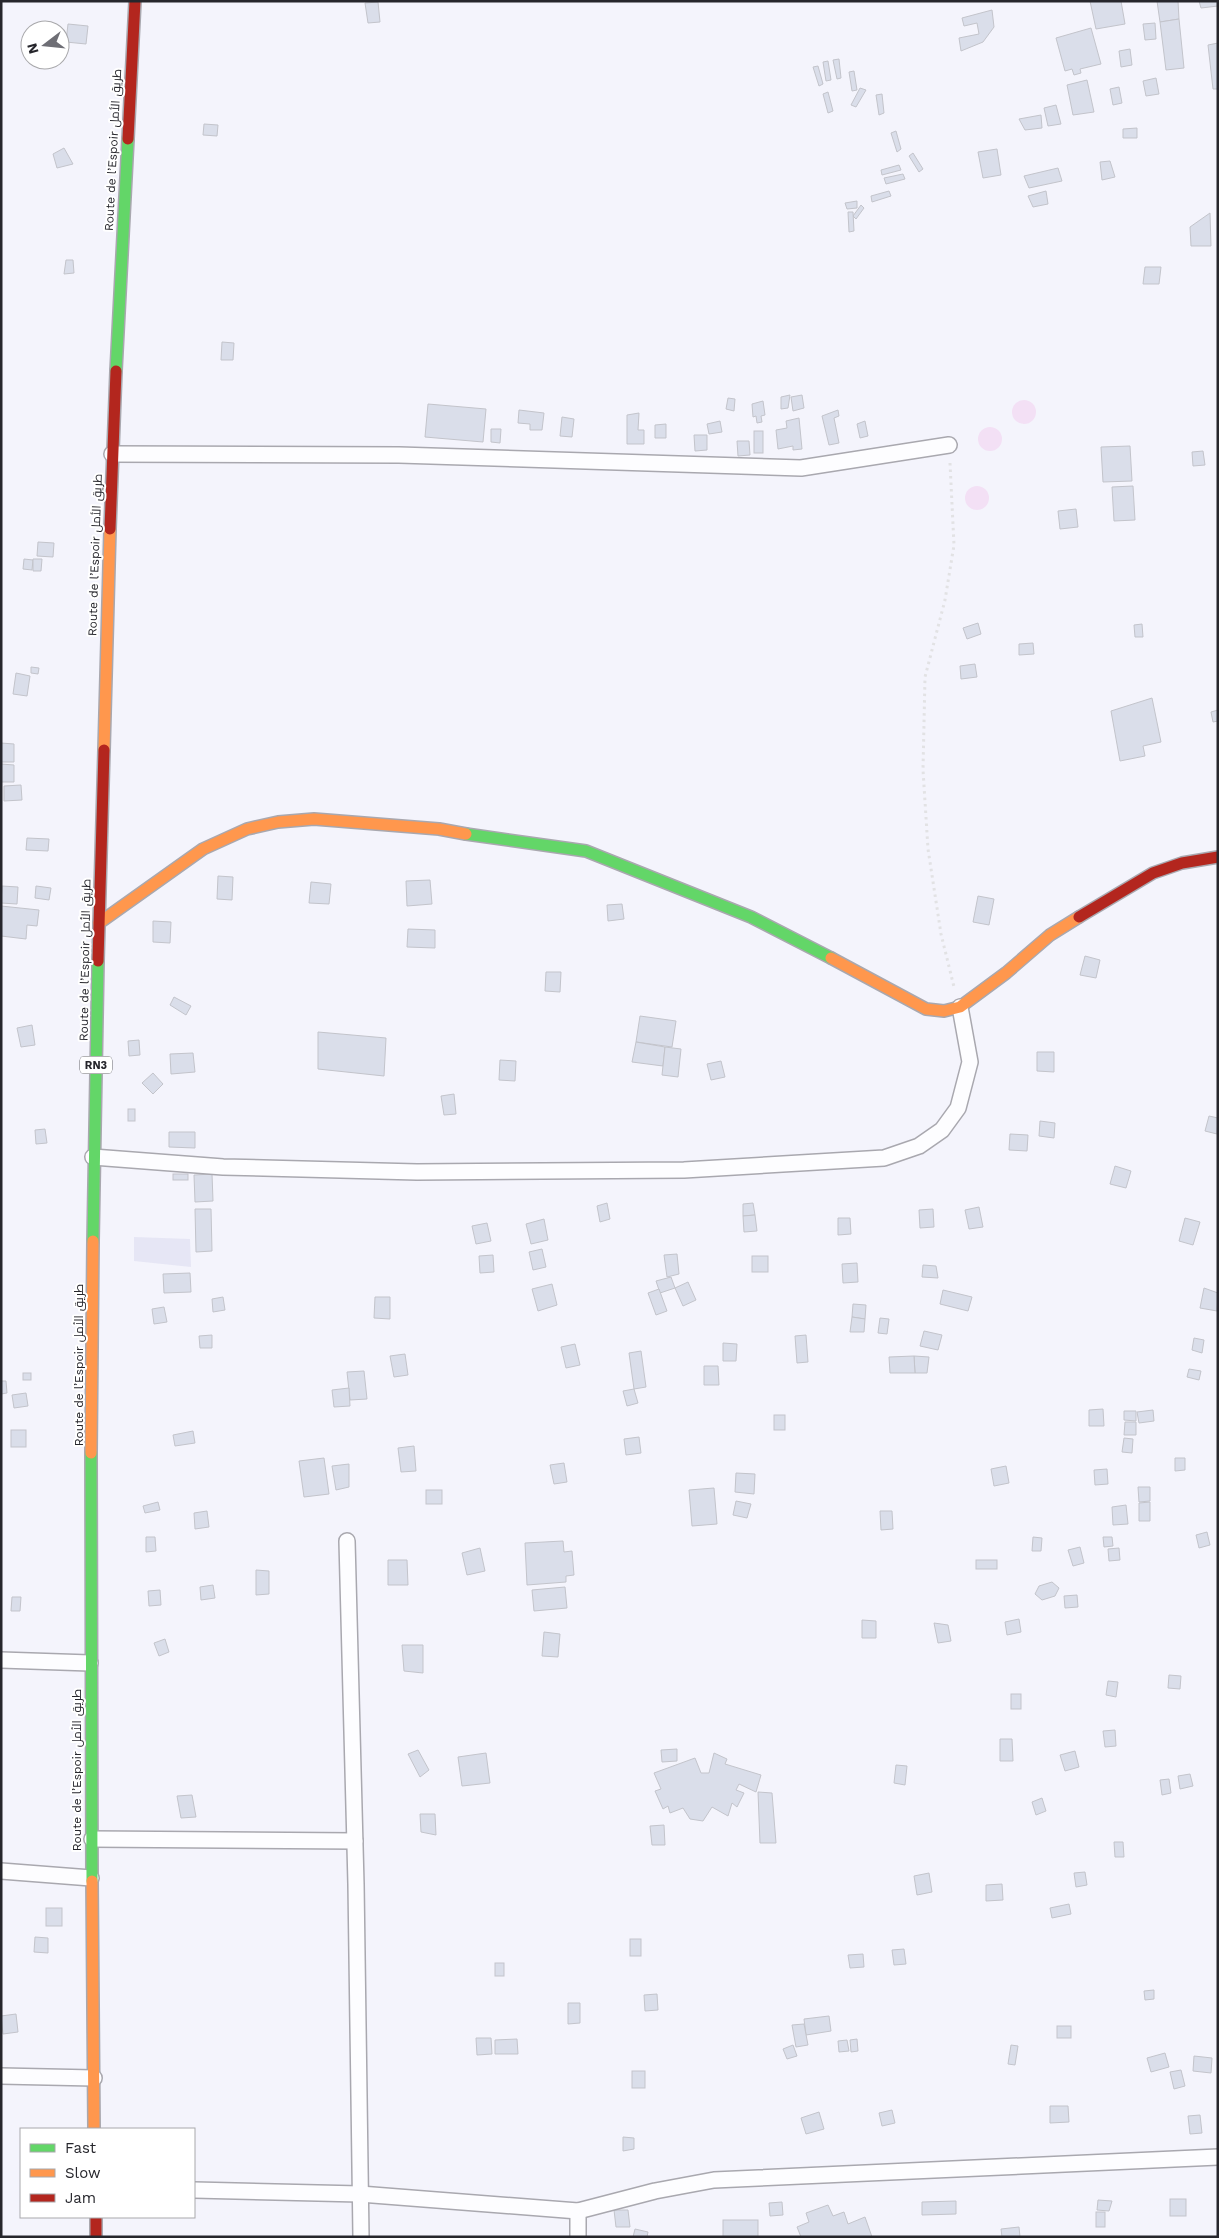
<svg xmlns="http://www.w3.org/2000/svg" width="1219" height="2238" font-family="'Work Sans',Cairo,sans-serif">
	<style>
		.built { fill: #e6e6f5 }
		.green { fill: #f3e0f5 }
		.building { fill: #dadeea; stroke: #c3c4cb }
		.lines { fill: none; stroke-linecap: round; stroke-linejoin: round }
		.street-casing { stroke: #a9a8af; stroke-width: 18 }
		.fast-casing { stroke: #a9a8af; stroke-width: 14 }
		.slow-casing { stroke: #a9a8af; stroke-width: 14 }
		.jam-casing { stroke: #a9a8af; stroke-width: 14 }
		.path { stroke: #e2e2e4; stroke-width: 3; stroke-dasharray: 2.5 4; stroke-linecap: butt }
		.street { stroke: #fdfdff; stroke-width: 15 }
		.fast { stroke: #63d668; stroke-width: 11 }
		.slow { stroke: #ff974d; stroke-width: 11 }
		.jam { stroke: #b3261e; stroke-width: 11 }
		.labels { text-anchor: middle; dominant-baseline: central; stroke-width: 4; stroke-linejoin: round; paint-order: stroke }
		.shield { fill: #fff; stroke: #67676b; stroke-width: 1 }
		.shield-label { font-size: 11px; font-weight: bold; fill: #26262c }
		.street-label { font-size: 12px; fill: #26262c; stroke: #fff }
	</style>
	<rect width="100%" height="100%" fill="#f4f4fc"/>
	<path class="built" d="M134,1237L190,1239L191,1267L134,1261Z"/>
	<g class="green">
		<circle cx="1024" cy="412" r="12"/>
		<circle cx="990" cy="439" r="12"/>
		<circle cx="977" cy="498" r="12"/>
	</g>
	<g class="building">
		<path d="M1090,1H1121L1125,24L1096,29Z"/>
		<path d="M1157,1H1178L1179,19L1160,22Z"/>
		<path d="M1199,1H1218V6L1201,8Z"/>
		<path d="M378,2L380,22L368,23L365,3Z"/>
		<path d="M992,10L994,27L983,42L961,51L959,38L979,34L977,23L964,26L962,18Z"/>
		<path d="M1179,19L1184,68L1166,70L1160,22Z"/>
		<path d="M1155,23L1156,39L1145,40L1143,24Z"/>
		<path d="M68,24L88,26L86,44L66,42Z"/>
		<path d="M1091,28L1101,64L1080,69L1081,73L1074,75L1072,69L1065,71L1056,38Z"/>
		<path d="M1218,43V89H1213L1208,45Z"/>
		<path d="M1130,49L1132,65L1121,67L1119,51Z"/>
		<path d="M839,59L841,78L837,79L833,60Z"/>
		<path d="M828,61L831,80L826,81L823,62Z"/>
		<path d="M818,66L823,84L819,86L813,67Z"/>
		<path d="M854,71L857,90L852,91L849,72Z"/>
		<path d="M1156,78L1159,94L1146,96L1143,81Z"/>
		<path d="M1087,80L1094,112L1073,115L1067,85Z"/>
		<path d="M1119,87L1122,103L1113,105L1110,89Z"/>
		<path d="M860,88L866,90L856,107L851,105Z"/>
		<path d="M828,92L833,111L828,113L823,94Z"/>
		<path d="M882,94L884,113L879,115L876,95Z"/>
		<path d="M1056,105L1061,124L1048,126L1044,108Z"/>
		<path d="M1041,115L1042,128L1025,130L1019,119Z"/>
		<path d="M204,124L218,125L217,136L203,135Z"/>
		<path d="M1137,128V138H1123V129Z"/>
		<path d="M896,131L901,149L897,152L891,133Z"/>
		<path d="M64,148L73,164L57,168L53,154Z"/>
		<path d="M997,149L1001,175L983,178L978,152Z"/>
		<path d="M913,153L923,169L919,172L909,156Z"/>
		<path d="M1110,161L1115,177L1102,180L1100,162Z"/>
		<path d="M899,165L901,170L882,175L881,170Z"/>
		<path d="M1058,168L1062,181L1029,188L1024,176Z"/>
		<path d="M903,174L905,179L886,184L884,178Z"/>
		<path d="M889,191L891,196L872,202L871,196Z"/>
		<path d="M1046,191L1048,204L1033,207L1028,196Z"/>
		<path d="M857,201V208L847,209L845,203Z"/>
		<path d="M861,205L864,208L856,219L853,216Z"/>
		<path d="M848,212H853L854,231L849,232Z"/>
		<path d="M1210,213L1211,246H1191L1190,227Z"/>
		<path d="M66,260H73L74,273L64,274Z"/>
		<path d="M1145,267H1161L1159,284H1143Z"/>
		<path d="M222,342L234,343L233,360H221Z"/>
		<path d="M790,395L788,408L781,409V397Z"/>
		<path d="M802,395L804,408L793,411L791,397Z"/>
		<path d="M728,398L735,399L734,411L726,409Z"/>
		<path d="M763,401L765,415L761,416L762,422L757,423L756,416L753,417L752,404Z"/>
		<path d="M428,404L486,409L483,442L425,437Z"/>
		<path d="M519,410L544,413L542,430H530V424L518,423Z"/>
		<path d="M838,410L839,416L834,418L839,443L829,445L822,416Z"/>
		<path d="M639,413L638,430H644V444H627V415Z"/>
		<path d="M562,417L574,419L572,437L560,436Z"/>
		<path d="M799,418L802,449L793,450V446L778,449L776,430L787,428L786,421Z"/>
		<path d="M720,421L722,432L709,434L707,424Z"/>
		<path d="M865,421L868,436L860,438L857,424Z"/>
		<path d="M666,424V438H655V425Z"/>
		<path d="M491,429H501L500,443L491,442Z"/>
		<rect x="754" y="431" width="9" height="22"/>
		<path d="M694,435H707V450L695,451Z"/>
		<path d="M737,441H749L750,455L738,456Z"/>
		<path d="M1130,446L1132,481L1103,482L1101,447Z"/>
		<path d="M1203,451L1205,465L1193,466L1192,452Z"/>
		<path d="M1133,486L1135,520L1114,521L1112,487Z"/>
		<path d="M1076,509L1078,527L1060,529L1058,511Z"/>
		<path d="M38,542L54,543L53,557L37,556Z"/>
		<path d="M24,559L33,560L32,570L23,569Z"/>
		<path d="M33,559H42L41,571H33Z"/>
		<path d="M978,623L981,634L967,639L963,628Z"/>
		<path d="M1142,624L1143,637H1135L1134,625Z"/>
		<path d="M1033,643L1034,654L1019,655V644Z"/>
		<path d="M975,664L977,677L961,679L960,666Z"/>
		<path d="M31,667L39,668L38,674L31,673Z"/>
		<path d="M16,673L30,676L27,696L13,694Z"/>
		<path d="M1152,698L1161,742L1143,746L1145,756L1120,761L1111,711Z"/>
		<path d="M1218,710V721L1213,722L1211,712Z"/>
		<path d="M1,743L14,744V762H1Z"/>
		<path d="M1,764L14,765V782H1Z"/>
		<path d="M21,785L22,800L4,801V786Z"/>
		<path d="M27,838L49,839L48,851L26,850Z"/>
		<path d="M218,876L233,877L232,900L217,899Z"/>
		<path d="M430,880L432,904L407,906L406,881Z"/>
		<path d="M311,882L331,884L329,904L309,903Z"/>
		<path d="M2,886L18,887L17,904L1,903Z"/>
		<path d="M36,886L51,888L49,900L35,898Z"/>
		<path d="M978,896L994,899L989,925L973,922Z"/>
		<path d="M622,904L624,919L608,921L607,905Z"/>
		<path d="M1,906L39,910L37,926L27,925L26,939L1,936Z"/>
		<path d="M153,921L171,922L170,943L153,942Z"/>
		<path d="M408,929L435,930V948L407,947Z"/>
		<path d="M1085,956L1100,960L1096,978L1080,975Z"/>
		<path d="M546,972H561L560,992L545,991Z"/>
		<path d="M174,997L191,1006L186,1015L170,1005Z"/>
		<path d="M640,1016L676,1021L672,1047L636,1042Z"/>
		<path d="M32,1025L35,1045L21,1047L17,1028Z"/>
		<path d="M318,1032L386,1038L384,1076L318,1069Z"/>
		<path d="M139,1040L140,1055L129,1056L128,1041Z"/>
		<path d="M636,1042L665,1047L663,1066L632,1062Z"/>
		<path d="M665,1047L681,1049L678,1077L662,1075Z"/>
		<path d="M1037,1052H1054V1072L1037,1071Z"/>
		<path d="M193,1053L195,1072L171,1074L170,1054Z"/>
		<path d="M500,1060L516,1061L515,1081L499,1080Z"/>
		<path d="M721,1061L725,1077L711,1080L707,1064Z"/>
		<path d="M153,1073L163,1084L153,1094L142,1083Z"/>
		<path d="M454,1094L456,1114L444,1115L441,1096Z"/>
		<rect x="128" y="1109" width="7" height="12"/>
		<path d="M1209,1116L1218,1118L1217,1134L1205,1131Z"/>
		<path d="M1040,1121L1055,1123L1054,1138L1039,1136Z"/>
		<path d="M45,1129L47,1143L36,1144L35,1130Z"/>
		<path d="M169,1132H195V1148L169,1147Z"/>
		<path d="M1010,1134L1028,1135L1027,1151L1009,1150Z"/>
		<path d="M1115,1166L1131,1171L1126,1188L1110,1184Z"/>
		<rect x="173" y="1174" width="15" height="6"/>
		<path d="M212,1174L213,1201L195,1202L194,1175Z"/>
		<path d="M607,1203L610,1219L600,1222L597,1206Z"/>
		<path d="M753,1203L755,1215L743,1216V1204Z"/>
		<path d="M979,1207L983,1227L969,1229L965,1210Z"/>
		<path d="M195,1209H211L212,1251L196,1252Z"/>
		<path d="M933,1209L934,1227L920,1228L919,1210Z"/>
		<path d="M755,1215L757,1231L744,1232L743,1216Z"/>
		<path d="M838,1218H850L851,1234L838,1235Z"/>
		<path d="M1185,1218L1200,1222L1193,1245L1179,1241Z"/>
		<path d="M544,1219L548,1240L531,1244L526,1224Z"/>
		<path d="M487,1223L491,1241L476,1244L472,1226Z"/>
		<path d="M542,1249L546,1267L533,1270L529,1252Z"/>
		<path d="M677,1254L679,1274L667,1277L664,1255Z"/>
		<path d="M493,1255L494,1272L480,1273L479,1256Z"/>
		<rect x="752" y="1256" width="16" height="16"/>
		<path d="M857,1263L858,1282L843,1283L842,1264Z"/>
		<path d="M923,1265L936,1266L938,1278L922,1277Z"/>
		<path d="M190,1273L191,1292L164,1293L163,1274Z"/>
		<path d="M671,1277L675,1288L660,1293L656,1281Z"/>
		<path d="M688,1282L696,1300L683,1306L675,1288Z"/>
		<path d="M552,1284L557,1305L538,1311L532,1289Z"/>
		<path d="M1204,1288L1218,1293L1217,1311L1200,1308Z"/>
		<path d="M659,1289L667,1311L656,1315L648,1293Z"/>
		<path d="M943,1290L972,1297L968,1311L940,1304Z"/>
		<path d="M223,1297L225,1310L213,1312L212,1299Z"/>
		<path d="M375,1297H390V1319L374,1318Z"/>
		<path d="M853,1304L866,1305L865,1319L852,1317Z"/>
		<path d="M164,1307L167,1322L154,1324L152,1309Z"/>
		<path d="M852,1317L865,1319L864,1332H850Z"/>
		<path d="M880,1318L889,1319L887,1334L878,1333Z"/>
		<path d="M924,1331L942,1335L938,1350L920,1346Z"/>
		<path d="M212,1335V1348H200L199,1336Z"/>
		<path d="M806,1335L808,1362L797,1363L795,1336Z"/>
		<path d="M1194,1338L1204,1340L1202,1353L1192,1350Z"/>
		<path d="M723,1343L737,1344L736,1361H723Z"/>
		<path d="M575,1344L580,1365L566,1368L561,1347Z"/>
		<path d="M641,1351L646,1387L634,1389L629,1353Z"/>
		<path d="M405,1354L408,1375L394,1377L390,1356Z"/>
		<path d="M914,1356L929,1357L927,1373H915Z"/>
		<path d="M914,1356L915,1373H890L889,1357Z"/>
		<path d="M704,1366H718L719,1385H704Z"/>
		<path d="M1189,1369L1201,1371L1199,1380L1187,1377Z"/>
		<path d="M364,1371L367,1399L350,1400L347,1372Z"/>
		<rect x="23" y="1373" width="8" height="7"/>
		<path d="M1,1381H6L7,1393L1,1394Z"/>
		<path d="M349,1388L350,1406L334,1407L332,1390Z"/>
		<path d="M634,1389L638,1403L627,1406L623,1391Z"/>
		<path d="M26,1393L28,1406L14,1408L12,1395Z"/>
		<path d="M1103,1409L1104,1426H1089V1410Z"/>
		<path d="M1153,1410L1154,1421L1139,1423L1137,1412Z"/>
		<path d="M1124,1411H1136V1421L1124,1420Z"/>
		<rect x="774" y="1415" width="11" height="15"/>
		<path d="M1125,1422H1136V1435H1124Z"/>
		<rect x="11" y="1430" width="15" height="17"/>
		<path d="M193,1431L195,1443L175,1446L173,1435Z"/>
		<path d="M639,1437L641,1453L626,1455L624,1439Z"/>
		<path d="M1124,1438L1133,1439L1132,1453L1122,1452Z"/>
		<path d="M414,1446L416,1471L401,1472L398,1448Z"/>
		<path d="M324,1458L329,1494L304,1497L299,1461Z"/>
		<path d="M1175,1458H1185V1470L1175,1471Z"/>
		<path d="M564,1463L567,1482L554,1484L550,1465Z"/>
		<path d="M349,1464V1487L336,1490L332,1466Z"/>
		<path d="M1006,1466L1009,1483L994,1486L991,1469Z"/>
		<path d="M1107,1469L1108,1484L1095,1485L1094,1470Z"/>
		<path d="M736,1473L755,1474L754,1494L735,1492Z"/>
		<path d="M1138,1487H1150V1501L1139,1502Z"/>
		<path d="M714,1488L717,1524L692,1526L689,1490Z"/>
		<rect x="426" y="1490" width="16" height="14"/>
		<path d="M736,1501L751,1504L747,1518L733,1515Z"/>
		<path d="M158,1502L160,1510L145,1513L143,1506Z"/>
		<path d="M1150,1502V1521H1139V1503Z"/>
		<path d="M1126,1505L1128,1524L1113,1525L1112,1507Z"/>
		<path d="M207,1511L209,1527L195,1529L194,1513Z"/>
		<path d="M880,1511H892L893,1529L881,1530Z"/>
		<path d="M1207,1532L1210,1545L1199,1548L1196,1535Z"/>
		<path d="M146,1537H155L156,1551L146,1552Z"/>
		<path d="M1033,1537L1042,1538L1041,1551H1032Z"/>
		<path d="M1103,1537H1112L1113,1546L1104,1547Z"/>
		<path d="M563,1541L564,1552L572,1551L574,1575L566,1576V1582L527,1585L525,1543Z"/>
		<path d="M1080,1547L1084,1563L1073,1566L1068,1550Z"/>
		<path d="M480,1548L485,1571L467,1575L462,1553Z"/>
		<path d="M1119,1548L1120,1560L1109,1561L1108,1549Z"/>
		<path d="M388,1560H407L408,1585H388Z"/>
		<rect x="976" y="1560" width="21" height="9"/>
		<path d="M256,1570L269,1571V1594L256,1595Z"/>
		<path d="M1052,1582L1059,1588L1055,1596L1042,1600L1035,1594L1039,1586Z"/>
		<path d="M213,1585L215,1598L201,1600L200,1587Z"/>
		<path d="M565,1587L567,1608L534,1611L532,1590Z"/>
		<path d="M160,1590L161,1605L149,1606L148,1591Z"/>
		<path d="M1077,1595L1078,1607L1065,1608L1064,1596Z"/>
		<path d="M12,1597H21L20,1611H11Z"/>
		<path d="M1019,1619L1021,1632L1007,1635L1005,1622Z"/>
		<path d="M862,1620L876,1621V1638H862Z"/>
		<path d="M934,1623L948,1625L951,1641L938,1643Z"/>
		<path d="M544,1632L560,1634L558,1657L542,1656Z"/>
		<path d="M165,1639L169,1652L159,1656L154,1643Z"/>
		<path d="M402,1645H423V1673L404,1671Z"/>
		<path d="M1169,1675L1181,1676L1180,1689L1168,1688Z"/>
		<path d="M1108,1681L1118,1682L1116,1697L1106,1695Z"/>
		<rect x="1011" y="1694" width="10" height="15"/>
		<path d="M1115,1730L1116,1746L1105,1747L1103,1731Z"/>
		<path d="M1000,1739H1012L1013,1761H1000Z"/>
		<path d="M677,1749V1761L662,1762L661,1750Z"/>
		<path d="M418,1750L429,1770L420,1777L408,1754Z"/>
		<path d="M1075,1751L1079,1767L1065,1771L1060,1755Z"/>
		<path d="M486,1753L490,1783L462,1786L458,1757Z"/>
		<path d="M714,1753L727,1759L725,1764L761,1775L756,1792L739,1784L736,1790L744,1793L737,1807L732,1803L728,1816L712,1807L703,1821L690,1819L683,1808L670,1813L668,1806L663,1809L655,1791L661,1789L654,1773L695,1758L701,1773H709Z"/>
		<path d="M896,1765L907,1766L905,1785L894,1783Z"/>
		<path d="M1190,1774L1193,1786L1180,1789L1178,1776Z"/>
		<path d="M1169,1779L1171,1793L1162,1795L1160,1780Z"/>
		<path d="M758,1792L772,1793L776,1843H760Z"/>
		<path d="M192,1795L196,1817L181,1818L177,1796Z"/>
		<path d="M1042,1798L1046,1811L1036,1815L1032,1802Z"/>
		<path d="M420,1814H435L436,1835L421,1832Z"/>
		<path d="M664,1825L665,1845H652L650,1826Z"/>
		<path d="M1114,1842H1123L1124,1857H1115Z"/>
		<path d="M1085,1872L1087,1885L1076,1887L1074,1873Z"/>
		<path d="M929,1873L932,1892L917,1895L914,1876Z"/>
		<path d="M1002,1884L1003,1900L986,1901V1885Z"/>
		<path d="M1069,1904L1071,1914L1052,1918L1050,1908Z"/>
		<rect x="46" y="1908" width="16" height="18"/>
		<path d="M35,1937L48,1938V1953L34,1952Z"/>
		<rect x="630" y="1939" width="11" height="17"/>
		<path d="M904,1949L906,1964L894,1965L892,1950Z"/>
		<path d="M863,1954L864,1967L850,1968L848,1955Z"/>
		<rect x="495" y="1963" width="9" height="13"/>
		<path d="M1154,1990V1999L1145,2000L1144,1991Z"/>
		<path d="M657,1994L658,2010L645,2011L644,1995Z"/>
		<path d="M568,2003H580V2023L568,2024Z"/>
		<path d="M16,2014L18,2032L3,2034L1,2016Z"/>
		<path d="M829,2016L831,2031L806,2035L804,2019Z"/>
		<path d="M804,2024L808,2045L796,2047L792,2025Z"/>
		<rect x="1057" y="2026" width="14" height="12"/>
		<path d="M476,2038H491L492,2054L477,2055Z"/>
		<path d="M517,2039L518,2054H495V2040Z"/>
		<path d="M857,2039L858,2051L851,2052L850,2040Z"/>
		<path d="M847,2040L849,2051L839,2052L838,2041Z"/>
		<path d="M793,2045L797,2056L787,2059L783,2049Z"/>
		<path d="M1011,2045L1018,2046L1015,2065L1008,2064Z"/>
		<path d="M1165,2053L1169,2067L1151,2072L1147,2058Z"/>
		<path d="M1194,2056L1212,2058L1211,2073L1193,2071Z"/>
		<path d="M1181,2070L1185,2086L1174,2089L1170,2072Z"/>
		<rect x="632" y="2071" width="13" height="17"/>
		<path d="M1050,2106H1068L1069,2122L1050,2123Z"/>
		<path d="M892,2110L895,2123L882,2126L879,2113Z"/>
		<path d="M819,2112L824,2129L806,2134L801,2118Z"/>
		<path d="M1200,2115L1202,2133L1190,2134L1188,2116Z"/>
		<path d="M623,2137L634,2138V2149L623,2151Z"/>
		<rect x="1170" y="2199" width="16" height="17"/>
		<path d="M1098,2200L1112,2201L1109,2211L1097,2210Z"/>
		<path d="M956,2201V2214L922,2215V2202Z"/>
		<path d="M782,2202L783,2215L770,2216L769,2203Z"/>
		<path d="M828,2205L833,2216L844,2212L848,2224L865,2217L872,2237H801L797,2227L809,2222L806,2213Z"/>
		<path d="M614,2210H628L630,2227H616Z"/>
		<rect x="1096" y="2212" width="9" height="15"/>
		<rect x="723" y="2220" width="35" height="17"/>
		<path d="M1019,2227L1020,2237H1002L1001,2229Z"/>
		<path d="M635,2229L648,2232L647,2237H633Z"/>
	</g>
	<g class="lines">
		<g class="street-casing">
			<g id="street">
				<path d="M112,454L399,455L801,468L949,445"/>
				<path d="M93,1157L223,1167L417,1172L684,1170L884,1158L919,1146L942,1130L958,1108L970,1062L960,1007"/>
				<path d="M347,1541L356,1884L361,2237"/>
				<path d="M1,1660L90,1663"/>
				<path d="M92,1839L355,1841"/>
				<path d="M1,1871L91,1878"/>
				<path d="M1,2076L94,2078"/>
				<path d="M194,2190L360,2194L578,2211L655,2191L714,2180L1218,2157"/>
				<path d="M578,2237V2211"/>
			</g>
		</g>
		<g class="fast-casing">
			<g id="fast">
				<path d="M116,371L128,139"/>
				<path d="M466,834L586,851L751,917L831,958"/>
				<path d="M93,1241L98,961"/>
				<path d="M91,1453L92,1881"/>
			</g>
		</g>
		<g class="slow-casing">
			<g id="slow">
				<path d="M104,750L110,529"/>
				<path d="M99,923L203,849L247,829L278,822L314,819L439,829L466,834"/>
				<path d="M831,958L926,1009L944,1011L960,1007L1006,973L1050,935L1079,917"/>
				<path d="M91,1453L93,1241"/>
				<path d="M92,1881L94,2129"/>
			</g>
		</g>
		<g class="jam-casing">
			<g id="jam">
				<path d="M128,139L135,1"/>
				<path d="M110,529L116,371"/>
				<path d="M1079,917L1153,873L1182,863L1218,857"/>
				<path d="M98,961L104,750"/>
				<path d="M96,2217V2237"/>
			</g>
		</g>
		<path class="path" d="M950,463L954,545L945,600L925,677L923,770L928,849L941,934L954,987"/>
		<use href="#street" class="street"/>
		<use href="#fast" class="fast"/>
		<use href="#slow" class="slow"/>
		<use href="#jam" class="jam"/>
	</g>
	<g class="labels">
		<rect class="shield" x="80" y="1056.5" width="32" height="17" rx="4"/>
		<g class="shield-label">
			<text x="96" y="1065">RN3</text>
		</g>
		<g class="street-label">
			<text transform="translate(113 150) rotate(-87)">Route de l’Espoir طريق الأمل</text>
			<text transform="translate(95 555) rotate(-88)">Route de l’Espoir طريق الأمل</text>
			<text transform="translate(85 960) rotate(-89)">Route de l’Espoir طريق الأمل</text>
			<text transform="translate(79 1365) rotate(-90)">Route de l’Espoir طريق الأمل</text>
			<text transform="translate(77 1770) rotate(-90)">Route de l’Espoir طريق الأمل</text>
		</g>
	</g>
	<rect width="1219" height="2238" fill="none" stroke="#26262c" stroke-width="5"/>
	<rect x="20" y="2128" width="175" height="90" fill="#ffffff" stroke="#a8a8ab"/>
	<rect x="30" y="2144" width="25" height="8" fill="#63d668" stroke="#a8a8ab"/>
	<text x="65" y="2153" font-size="15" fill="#26262c">Fast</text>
	<rect x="30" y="2169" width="25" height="8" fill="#ff974d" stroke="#a8a8ab"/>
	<text x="65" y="2178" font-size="15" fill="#26262c">Slow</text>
	<rect x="30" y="2194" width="25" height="8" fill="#b3261e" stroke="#a8a8ab"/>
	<text x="65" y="2203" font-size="15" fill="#26262c">Jam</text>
	<g transform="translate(45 45) rotate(254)"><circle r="24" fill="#ffffff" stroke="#a8a8ab"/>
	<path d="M0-4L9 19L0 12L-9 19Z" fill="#6e6e75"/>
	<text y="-8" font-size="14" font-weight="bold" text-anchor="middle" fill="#26262c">N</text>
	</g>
</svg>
